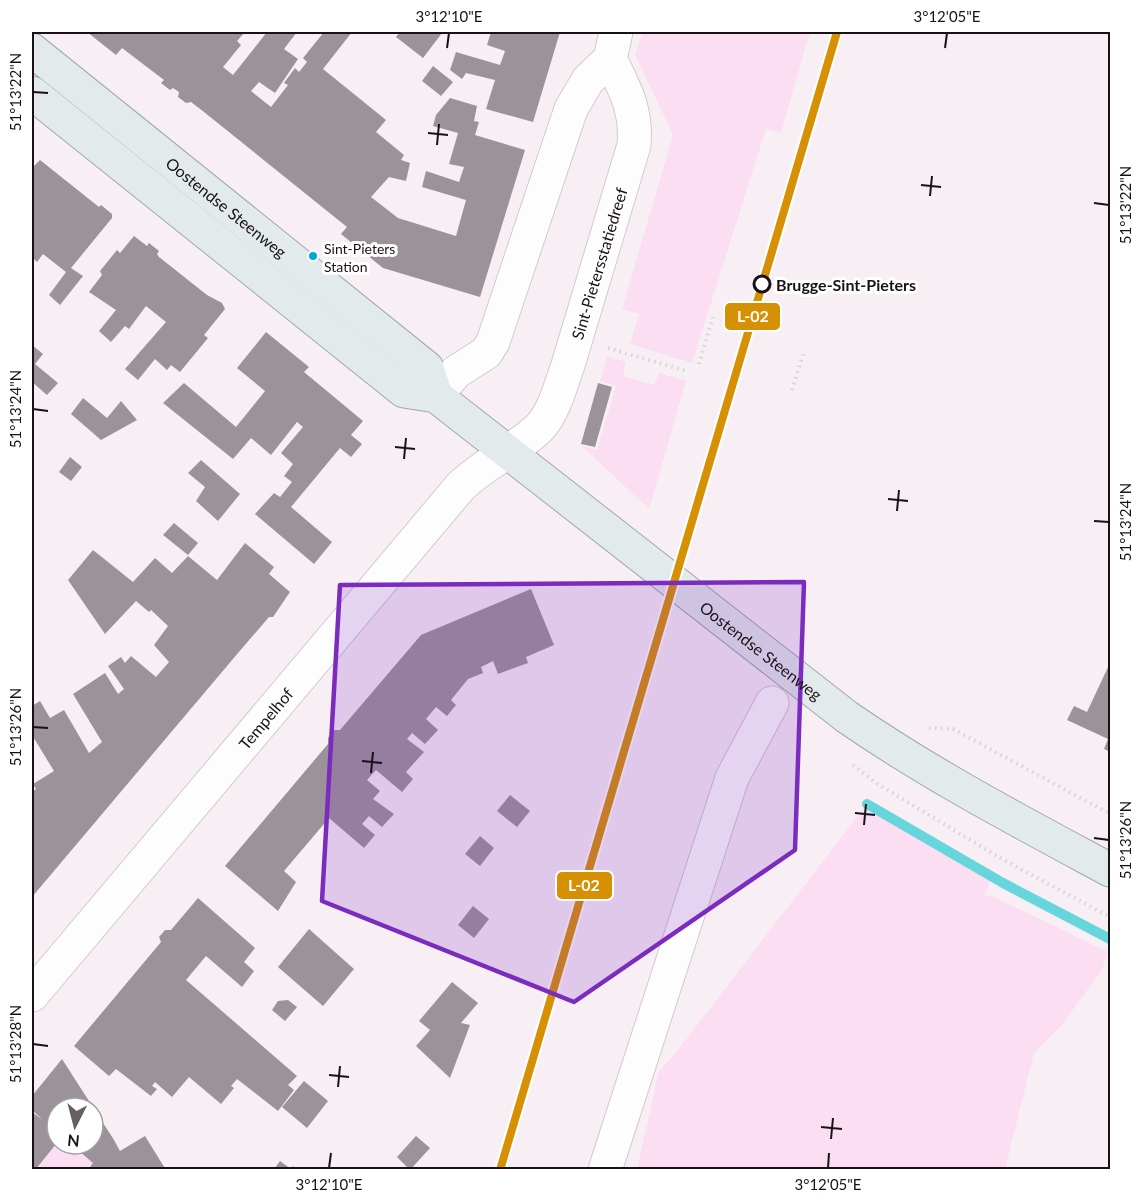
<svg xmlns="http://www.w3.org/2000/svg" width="1142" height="1201" font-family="Lato,sans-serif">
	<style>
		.green { fill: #fbdef2 }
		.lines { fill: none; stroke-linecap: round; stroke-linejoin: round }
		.stream { stroke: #67d6dc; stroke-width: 10 }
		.building { fill: #9b9399 }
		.minor-casing { stroke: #d3c9d0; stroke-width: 35 }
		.major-casing { stroke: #9fa9ad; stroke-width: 35 }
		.path { stroke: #d5d3d5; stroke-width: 4; stroke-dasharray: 1.5 4.5; stroke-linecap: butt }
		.minor { stroke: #fefdfe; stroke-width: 33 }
		.major { stroke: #e3eaeb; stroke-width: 33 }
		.rail-1-casing { stroke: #fff; stroke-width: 12 }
		.rail-1 { stroke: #d69003; stroke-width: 8 }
		.marked { fill: #7b2cbf; fill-opacity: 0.2; stroke: #7b2cbf; stroke-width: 4.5; stroke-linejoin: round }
		.ticks { fill: none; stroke: #1a1117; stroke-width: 2 }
		.bus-dot { fill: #00a9ce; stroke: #fff; stroke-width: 2 }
		.stop-dot { fill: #fff; stroke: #1a1117; stroke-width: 3 }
		.labels { text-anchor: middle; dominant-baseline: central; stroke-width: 6; stroke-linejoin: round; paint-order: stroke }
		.bus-label { font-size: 14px; fill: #1a1117; stroke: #fff; text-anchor: start }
		.street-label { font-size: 16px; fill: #1a1117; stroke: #fff }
		.stop-label { font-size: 16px; font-weight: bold; fill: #1a1117; stroke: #fff; text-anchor: start }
		.line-badge { stroke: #fff; stroke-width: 2 }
		.badge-label { font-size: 16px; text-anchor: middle; font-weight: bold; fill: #fff }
		.neatline { fill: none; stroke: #1a1117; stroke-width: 2 }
		.ticks-label { font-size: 15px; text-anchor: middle; fill: #1a1117 }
	</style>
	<rect width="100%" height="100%" fill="#f8eff5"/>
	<g class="green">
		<path d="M642,32H810L781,133L766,129L692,363L630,344L639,314L622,309L673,135L635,55Z"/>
		<path d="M607,356L626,362L623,376L654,385L659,373L686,381L649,509L582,446L597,450L616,386L600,381Z"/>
		<path d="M867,804L993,876L984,895L992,896L1108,952L1102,970L1061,1026L1034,1053L1005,1169H637L659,1071L674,1055Z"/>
		<path d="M57,1143L71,1144L94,1163L88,1169L35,1170Z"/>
	</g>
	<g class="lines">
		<path class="stream" d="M867,804L1003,883L1110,939"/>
	</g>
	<g class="building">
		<path d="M87,32H245L237,41L241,45L223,67L233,75L267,32H297L284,49L298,59L275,93L259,82L251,91L271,107L288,85L284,83L295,68L299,72L307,62L303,58L324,32H352L323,69L386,120L376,132L404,155L401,160L410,163L406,181L389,177L371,197L398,218L456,236L466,200L422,187L426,171L459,182L464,167L449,164L458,133L433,126L436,115L450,98L477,106L474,121L479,122L475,135L525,150L480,297L383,268L341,234L347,227L204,112L191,102L186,103L178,97L179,92L173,88L170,90L161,83L164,80L122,48L116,55Z"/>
		<path d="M400,32H440L442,33L423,58L396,37Z"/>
		<path d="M491,32H560L533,122L486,109L495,80L466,73L462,79L450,70L456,52L500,65L505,51L487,45Z"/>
		<path d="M433,66L453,82L441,96L422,81Z"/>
		<path d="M40,160L99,207L101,205L112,214V218L71,268L83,276L60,305L49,295L66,272L43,254L37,262L32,257L34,241L32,239V168Z"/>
		<path d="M134,236L147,246L149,243L159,251L157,254L159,257L207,295L222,303L225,309L204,335L208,338L180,372L171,365L167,370L155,359L138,380L125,369L166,322L146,306L129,329L125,326L111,342L99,331L116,310L89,292L102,275L100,271L117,250L120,253Z"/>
		<path d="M266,332L309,367L304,372L363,421L351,435L362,444L351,457L340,448L291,507L332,542L314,564L255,514L274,493L280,497L292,482L284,476L293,464L281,453L303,427L297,422L271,455L251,438L233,459L163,403L184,383L236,427L265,391L237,368Z"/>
		<path d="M32,345L43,354L35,364L58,383L47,395L32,382Z"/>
		<path d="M598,383L612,387L595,447L581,444Z"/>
		<path d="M83,398L107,418L121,401L137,420L101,440L71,414Z"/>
		<path d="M70,457L82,467L71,481L59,472Z"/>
		<path d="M201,460L240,494L218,521L196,501L205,487L188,473Z"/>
		<path d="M174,523L198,543L188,555L163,535Z"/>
		<path d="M245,543L274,567L269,574L290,592L273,617H269L238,653L32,897V792L36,789L33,784L54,771L32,735V706L40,701L50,718L64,710L89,753L102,742L73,694L105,673L118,694L124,689L108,666L121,657L125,663L131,656L156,677L169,662L154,645L168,626L151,610L149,612L136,601L105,634L68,580L93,550L133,582L155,558L172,573L188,556L217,580Z"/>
		<path d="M531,589L554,645L526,657L528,663L498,674L493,661L481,667L483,673L468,679L451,700L456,705L447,716L436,707L426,719L438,730L425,744L412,733L407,739L424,752L406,772L413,779L402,792L376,770L367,780L380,791L373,799L394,814L382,827L369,816L362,824L375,835L364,848L329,818L284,871L296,882L278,911L225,866L328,744V738L334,730H340L421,635Z"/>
		<path d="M1109,665L1110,666V752L1104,749L1108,739L1067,720L1074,706L1087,712Z"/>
		<path d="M510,795L530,811L517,827L497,811Z"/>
		<path d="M480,836L494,848L480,866L465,854Z"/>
		<path d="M198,898L255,948L244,962L254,971L242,987L206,956L186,980L297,1076L288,1085L294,1090L278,1111L237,1079L231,1086L234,1088L221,1104L189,1077L172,1097L155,1082L152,1086L157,1089L151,1096L116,1069L109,1076L74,1046L161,942L159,937L165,930H171Z"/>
		<path d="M473,906L489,919L474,938L458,925Z"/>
		<path d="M309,929L354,969L323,1006L278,967Z"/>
		<path d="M452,982L478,1003L461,1023L470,1025L450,1078L416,1046L430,1030L419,1021Z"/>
		<path d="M288,1000L297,1007L285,1021L272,1010L278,1001Z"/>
		<path d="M62,1059L114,1140L120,1151L145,1136L166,1170H88L93,1163L71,1144H93V1108H57V1143L35,1170H32V1112L43,1120L32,1110V1096Z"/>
		<path d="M304,1081L328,1101L307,1128L282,1107Z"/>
		<path d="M416,1136L430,1148L410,1170L397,1157Z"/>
		<path d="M280,1161L291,1169L293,1166L298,1170H278L275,1168Z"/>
	</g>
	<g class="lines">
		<g class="minor-casing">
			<g id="minor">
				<path d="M436,396L456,372L486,353L493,342L571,109L588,80L610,59L616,32"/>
				<path id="s1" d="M32,995L461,486C485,463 516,450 539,428C554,413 561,384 568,365L634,145C637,110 625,89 610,59"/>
				<path d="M605,1170L732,778L772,703"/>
			</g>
		</g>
		<g class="major-casing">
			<g id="major">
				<path id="s2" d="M32,50L427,368L436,396"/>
				<path id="s3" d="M32,93L404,391L436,396L847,717C931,775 1021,822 1110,870"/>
			</g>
		</g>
		<g class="path">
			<path d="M608,348L686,371"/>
			<path d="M699,364L713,317"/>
			<path d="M792,390L804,352"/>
			<path d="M929,728L953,729L1110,814"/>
			<path d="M853,765L876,783L1002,859L1110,917"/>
		</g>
		<use href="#minor" class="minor"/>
		<use href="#major" class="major"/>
		<g class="rail-1-casing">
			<path id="rail-1" d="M500,1170L837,32"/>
		</g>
		<use href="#rail-1" class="rail-1"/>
	</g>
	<path class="marked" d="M804,582L795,850L574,1002L322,901L340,585Z"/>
	<path class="ticks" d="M447,48L449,33M945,48L947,33M33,92L48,93M428,133L448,135M437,145L439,124M921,185L941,187M930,196L932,176M1094,203L1109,205M33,409L48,411M395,447L415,449M404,459L406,438M888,499L908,501M897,511L899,490M1094,521L1109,522M33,727L48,728M362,761L382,763M371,773L373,752M855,813L875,815M864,825L866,804M1094,838L1109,840M33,1044L48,1046M329,1075L349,1077M338,1087L340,1066M821,1127L842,1129M831,1139L833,1118M329,1168L331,1153M828,1168L829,1153"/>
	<circle class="bus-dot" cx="313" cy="256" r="5"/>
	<circle class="stop-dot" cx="762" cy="284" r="8"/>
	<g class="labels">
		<g class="bus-label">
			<text x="324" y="248">Sint-Pieters<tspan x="324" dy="18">Station</tspan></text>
		</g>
		<g class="street-label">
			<text stroke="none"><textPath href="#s2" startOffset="250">Oostendse Steenweg</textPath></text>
			<text stroke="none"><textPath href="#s1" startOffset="939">Sint-Pietersstatiedreef</textPath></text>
			<text stroke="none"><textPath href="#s3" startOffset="922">Oostendse Steenweg</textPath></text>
			<text stroke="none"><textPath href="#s1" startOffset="362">Tempelhof</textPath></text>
		</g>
		<g class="stop-label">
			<text x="776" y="284">Brugge-Sint-Pieters</text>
		</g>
	</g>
	<g class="line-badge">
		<rect x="724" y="302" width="57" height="29" rx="6" fill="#d69003"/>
		<rect x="556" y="871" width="57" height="29" rx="6" fill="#d69003"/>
	</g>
	<g class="badge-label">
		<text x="753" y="322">L-02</text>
		<text x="584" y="891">L-02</text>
	</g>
	<rect width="1142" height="1201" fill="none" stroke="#ffffff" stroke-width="66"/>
	<g transform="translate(75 1126) rotate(186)"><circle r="28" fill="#ffffff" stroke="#a3a0a2" stroke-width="1.5"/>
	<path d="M0-4.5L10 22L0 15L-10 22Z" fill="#685f65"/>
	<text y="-9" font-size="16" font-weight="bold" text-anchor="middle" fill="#1a1117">N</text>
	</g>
	<rect x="33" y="33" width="1076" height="1135" class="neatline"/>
	<g class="ticks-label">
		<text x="449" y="22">3°12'10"E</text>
		<text x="947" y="22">3°12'05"E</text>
		<text transform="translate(16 92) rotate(-90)" y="5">51°13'22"N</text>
		<text transform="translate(1126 205) rotate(-90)" y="5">51°13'22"N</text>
		<text transform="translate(16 409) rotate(-90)" y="5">51°13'24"N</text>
		<text transform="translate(1126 522) rotate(-90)" y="5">51°13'24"N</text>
		<text transform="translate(16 727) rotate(-90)" y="5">51°13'26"N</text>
		<text transform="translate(1126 840) rotate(-90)" y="5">51°13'26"N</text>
		<text transform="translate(16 1044) rotate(-90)" y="5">51°13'28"N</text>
		<text x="329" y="1190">3°12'10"E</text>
		<text x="828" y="1190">3°12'05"E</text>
	</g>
</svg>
